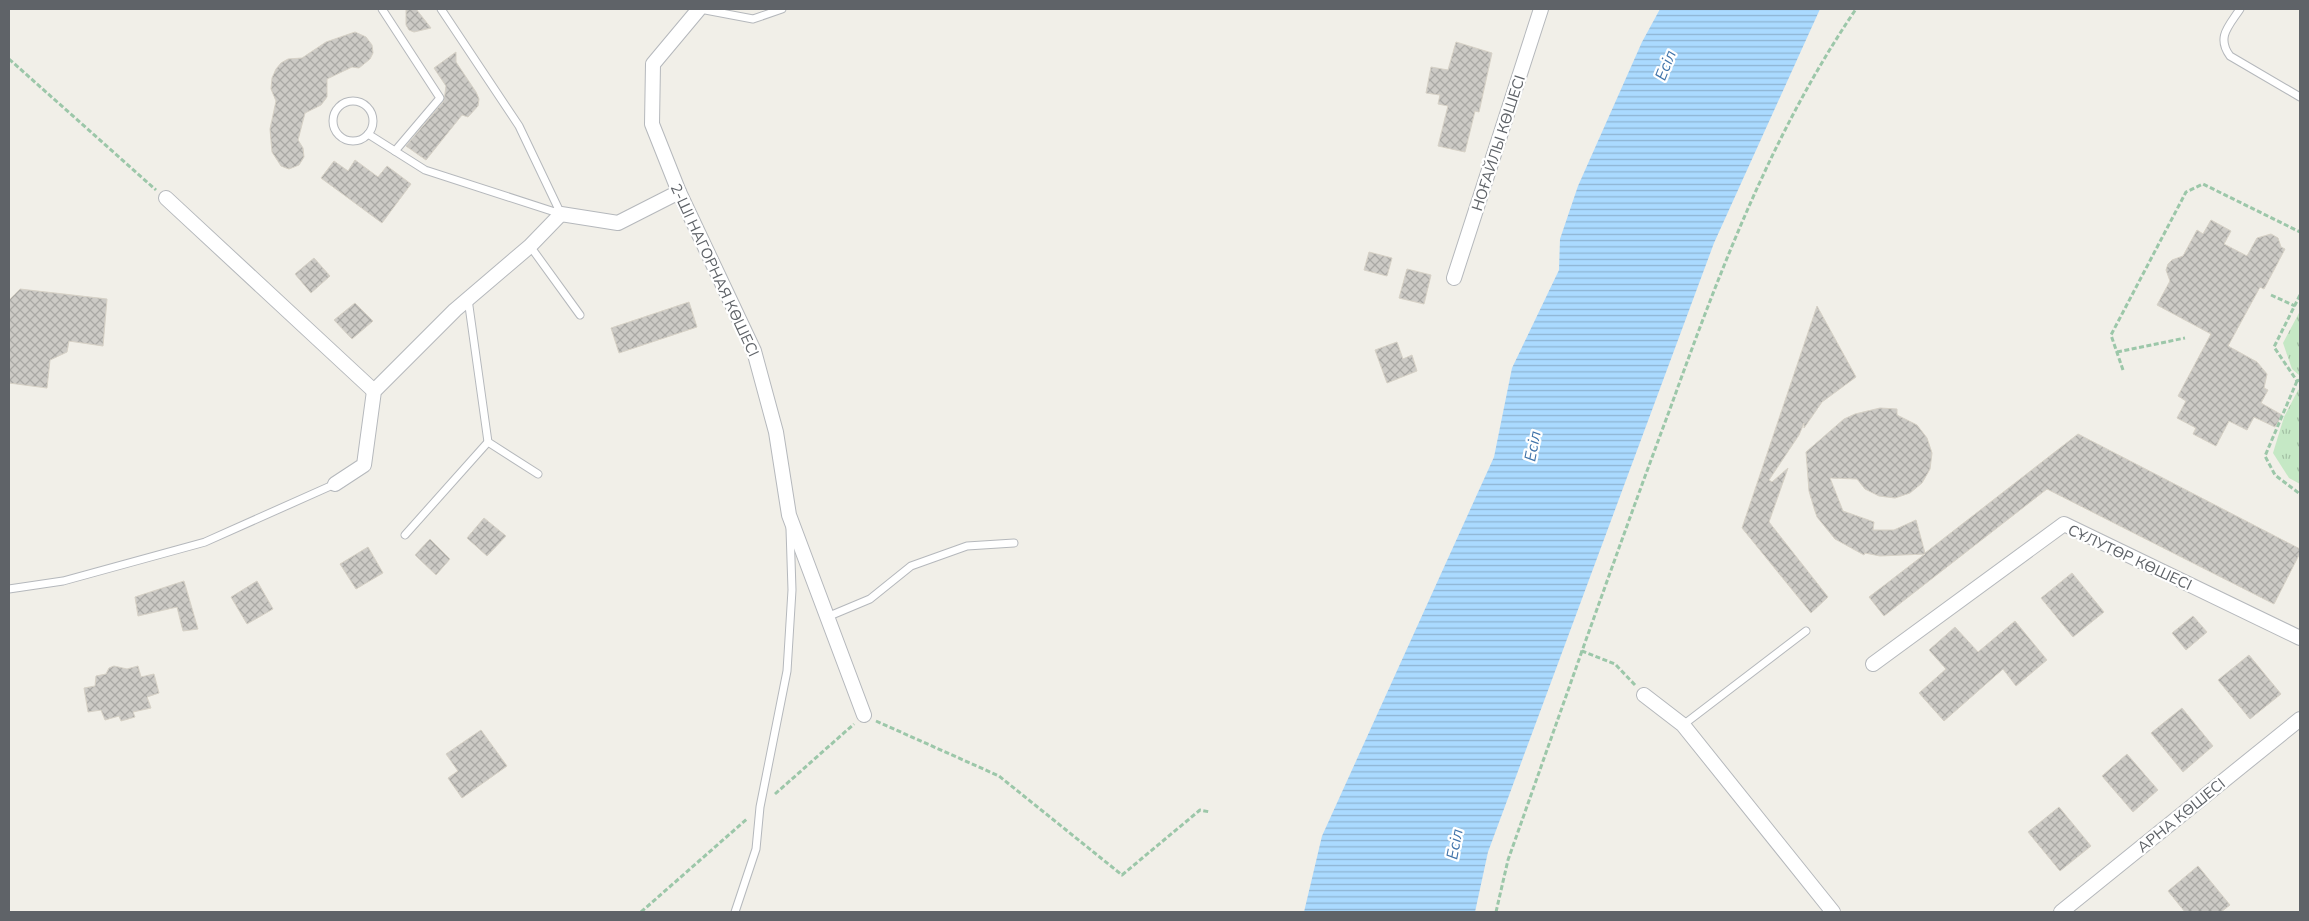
<svg xmlns="http://www.w3.org/2000/svg" width="2309" height="921" font-family="Mulish,sans-serif">
	<style>
		.grass { fill: url(#grass-tufts) }
		.water { fill: url(#water-rules) }
		.building { fill: url(#building-cross-hatch); stroke: #d6d1c6 }
		.lines { fill: none; stroke-linecap: round; stroke-linejoin: round }
		.lane-casing { stroke: #b5b8bc; stroke-width: 9 }
		.street-casing { stroke: #b5b8bc; stroke-width: 16 }
		.path { stroke: #9cc7a9; stroke-width: 3; stroke-dasharray: 5 2.5; stroke-linecap: butt }
		.lane { stroke: #fff; stroke-width: 7 }
		.street { stroke: #fff; stroke-width: 14 }
		.labels { text-anchor: middle; dominant-baseline: central; stroke-width: 4.5; stroke-linejoin: round; paint-order: stroke }
		.street-label { font-size: 15px; fill: #5f6368; stroke: #fff }
		.water-label { font-size: 16px; font-style: italic; fill: #4174aa; stroke: #fff }
	</style>
	<defs>
		<pattern id="grass-tufts" width="24" height="20" patternUnits="userSpaceOnUse" patternTransform="scale(1.25)"><rect width="24" height="20" fill="#c5e8c5"/><path d="M3 7l-1-3M5 7V3M7 7l1-3M15 17l-1-3M17 17v-4M19 17l1-3" fill="none" stroke="#a3c0a4"/></pattern>
		<pattern id="water-rules" width="6" height="5" patternUnits="userSpaceOnUse" patternTransform="scale(1.25)"><rect width="6" height="5" fill="#aadaff"/><path d="M0 2.5h6" fill="none" stroke="#8eb4d2"/></pattern>
		<pattern id="building-cross-hatch" width="8" height="8" patternUnits="userSpaceOnUse" patternTransform="scale(1.25)"><rect width="8" height="8" fill="#cccac5"/><path d="M0 0l8 8M0 8l8-8" fill="none" stroke="#a9a8a4"/></pattern>
	</defs>
	<rect width="100%" height="100%" fill="#f1efe8"/>
	<g class="grass">
		<path d="M2300,311V376L2292,369L2283,343Z"/>
		<path d="M2300,389V484L2289,478L2273,453L2284,417L2298,390Z"/>
	</g>
	<path class="water" d="M1660,9H1820L1714,243L1488,852L1475,912H1304L1322,836L1494,457L1512,368L1559,270L1560,239L1578,186L1642,42Z"/>
	<g class="building">
		<path d="M406,9H416L431,28L414,32L409,30L406,25Z"/>
		<path d="M355,32L366,37L372,45L373,53L370,59L359,68L352,67L327,79V97L321,105L305,113L298,140L303,148L304,157L299,165L289,169L281,166L272,152L270,129L276,101L271,89L272,78L276,69L281,63L288,59L302,58L326,42Z"/>
		<path d="M1456,42L1492,53L1479,112L1475,111L1465,152L1438,146L1448,106L1438,104L1440,95L1426,93L1431,67L1448,70Z"/>
		<path d="M456,52V62L476,92L479,99L478,106L468,117L462,115L426,160L406,146L444,101L446,86L434,68Z"/>
		<path d="M355,160L378,177L387,166L411,184L382,223L321,178L334,161L348,171Z"/>
		<path d="M2211,220L2231,231L2224,244L2247,256L2257,238L2271,234L2278,238L2281,247L2285,249L2264,289L2260,287L2228,346L2257,362L2267,374L2264,388L2268,390L2261,403L2282,415L2275,427L2254,417L2247,430L2229,421L2216,446L2193,434L2196,428L2177,418L2186,401L2178,396L2211,334L2157,305L2170,281L2166,270L2168,264L2172,260L2183,256L2197,230L2203,234Z"/>
		<path d="M1369,252L1392,258L1387,276L1364,270Z"/>
		<path d="M314,258L330,276L311,293L295,274Z"/>
		<path d="M1407,269L1431,275L1424,304L1399,298Z"/>
		<path d="M20,289L107,299L103,346L69,341L67,352L50,360L47,388L9,383V300Z"/>
		<path d="M689,302L697,327L619,353L611,328Z"/>
		<path d="M355,303L373,321L352,339L334,320Z"/>
		<path d="M1817,306L1856,377L1822,402L1804,428V423L1799,435L1769,480L1772,482L1788,468L1769,522L1828,597L1811,613L1742,528Z"/>
		<path d="M1397,342L1403,359L1412,355L1417,371L1387,383L1375,350Z"/>
		<path d="M1880,408L1897,409V415L1917,425L1927,438L1932,453L1930,469L1922,483L1910,493L1895,498L1879,496L1865,489L1857,479L1830,478L1843,511L1874,522L1873,530H1894L1916,520L1925,553L2078,434L2300,549V553L2274,604L2047,489L1884,616L1869,597L1925,554L1880,556L1865,553L1864,555L1835,539L1817,517L1814,508L1809,491L1806,452L1844,419L1855,414Z"/>
		<path d="M484,518L506,536L487,556L467,538Z"/>
		<path d="M430,539L450,559L436,575L415,555Z"/>
		<path d="M368,547L383,573L356,589L340,564Z"/>
		<path d="M2072,573L2104,612L2073,637L2041,598Z"/>
		<path d="M184,581L198,629L183,631L177,607L138,616L135,597Z"/>
		<path d="M257,581L273,609L247,624L231,597Z"/>
		<path d="M2193,616L2207,632L2186,650L2172,633Z"/>
		<path d="M2015,621L2047,660L2016,686L2003,669L1944,721L1919,693L1946,669L1929,650L1955,627L1978,652Z"/>
		<path d="M2249,655L2281,694L2250,719L2218,680Z"/>
		<path d="M114,666L127,669L138,666L141,677L154,674L159,693L147,697L151,708L133,712L135,717L121,721L119,716L105,720L101,710L88,712L84,688L95,686L96,676L106,674L109,668Z"/>
		<path d="M2182,708L2213,746L2183,772L2151,733Z"/>
		<path d="M481,730L507,766L462,798L448,778L458,771L446,754Z"/>
		<path d="M2127,754L2158,790L2133,812L2102,776Z"/>
		<path d="M2059,807L2091,846L2060,871L2028,832Z"/>
		<path d="M2198,866L2230,905L2221,912H2185L2168,891Z"/>
	</g>
	<g class="lines">
		<g class="lane-casing">
			<g id="lane">
				<path d="M382,9L440,98L395,151"/>
				<path d="M700,9L753,19L782,9"/>
				<path d="M2240,9C2229,26 2216,37 2230,56L2300,97"/>
				<circle cx="353" cy="121" r="20"/>
				<path d="M368,134L425,170L561,214L519,126L441,9"/>
				<path d="M530,246L580,315"/>
				<path d="M468,299L488,442L538,474"/>
				<path d="M405,535L488,442"/>
				<path d="M9,589L63,581L205,542L335,484"/>
				<path d="M827,617L870,599L911,566L967,546L1014,543"/>
				<path d="M1683,725L1806,631"/>
				<path d="M735,912L756,849L760,807L787,671L792,590L790,529"/>
			</g>
		</g>
		<g class="street-casing">
			<g id="street">
				<path d="M699,9L653,64L652,124L679,192L754,351L776,432L789,515L864,715"/>
				<path d="M166,198L374,391"/>
				<path d="M1454,278L1541,9"/>
				<path d="M335,484L364,465L374,391L455,310L530,246L561,214L618,223L679,192"/>
				<path d="M1873,664L2064,524L2300,638"/>
				<path d="M1644,695L1683,725L1833,912"/>
				<path d="M2061,912L2300,719"/>
			</g>
		</g>
		<g class="path">
			<path d="M9,59L156,190"/>
			<path d="M2271,295L2295,306"/>
			<path d="M2300,295L2274,347L2297,381L2300,380"/>
			<path d="M2117,352L2185,338"/>
			<path d="M2123,370L2111,335L2186,192L2203,184L2300,232"/>
			<path d="M2297,381L2265,456L2275,475L2300,494"/>
			<path d="M1635,685L1615,664L1582,651C1611,570 1640,489 1670,409C1720,270 1773,131 1856,9"/>
			<path d="M876,721L999,776L1122,875L1200,810L1210,812"/>
			<path d="M775,794L854,724"/>
			<path d="M641,912L748,818"/>
			<path d="M1496,912L1508,860L1582,651"/>
		</g>
		<use href="#lane" class="lane"/>
		<use href="#street" class="street"/>
	</g>
	<g class="labels">
		<g class="street-label">
			<text transform="translate(1498 143) rotate(-72)">НОҒАЙЛЫ КӨШЕСІ</text>
			<text transform="translate(715 270) rotate(65)">2-ШІ НАГОРНАЯ КӨШЕСІ</text>
			<text transform="translate(2130 557) rotate(25)">СҰЛУТӨР КӨШЕСІ</text>
			<text transform="translate(2181 815) rotate(-39)">АРНА КӨШЕСІ</text>
		</g>
		<g class="water-label">
			<text transform="translate(1665 65) rotate(-68)">Есіл</text>
			<text transform="translate(1532 446) rotate(-79)">Есіл</text>
			<text transform="translate(1454 844) rotate(-79)">Есіл</text>
		</g>
	</g>
	<rect width="2309" height="921" fill="none" stroke="#5f6368" stroke-width="20"/>
</svg>
